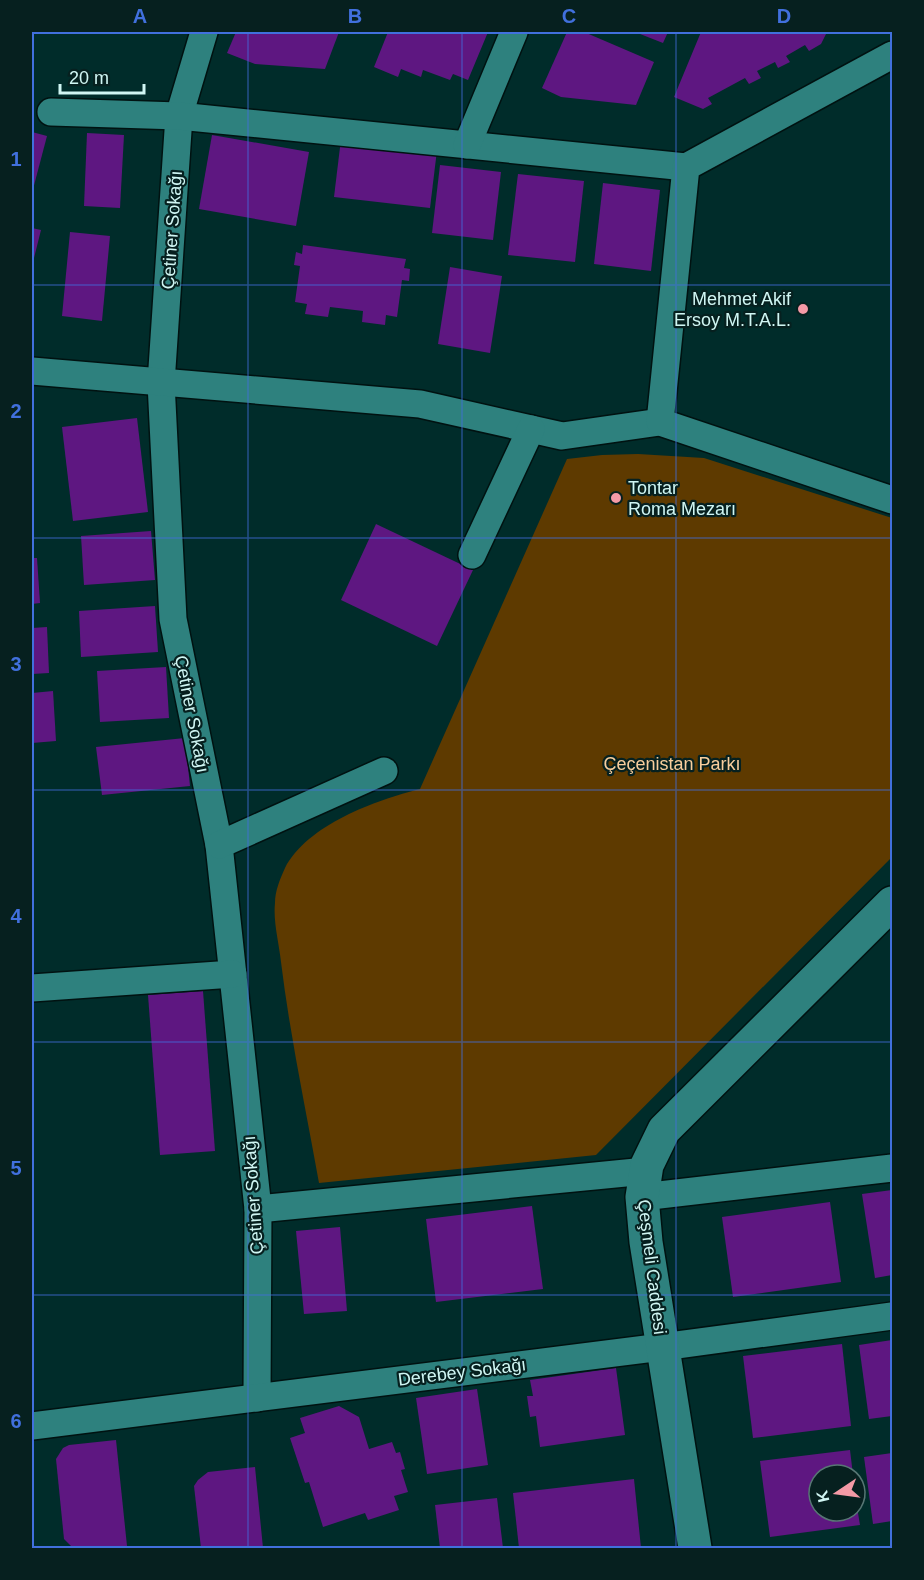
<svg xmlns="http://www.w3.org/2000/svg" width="924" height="1580" font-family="Helvetica,sans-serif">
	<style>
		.green { fill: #5e3a00 }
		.building { fill: #5e1781 }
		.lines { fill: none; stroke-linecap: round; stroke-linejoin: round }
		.street-casing { stroke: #001211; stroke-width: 30 }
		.secondary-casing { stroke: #001211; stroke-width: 36 }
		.street { stroke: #2e817e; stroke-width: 27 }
		.secondary { stroke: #2e817e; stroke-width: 33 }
		.grid { fill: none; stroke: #4170dd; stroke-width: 1.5; stroke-opacity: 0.55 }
		.poi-dot { fill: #f49aa6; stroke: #06201f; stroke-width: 2 }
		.labels { text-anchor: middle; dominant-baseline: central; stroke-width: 4.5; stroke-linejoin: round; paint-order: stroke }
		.street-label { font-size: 18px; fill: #d0f6f3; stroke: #06201f }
		.poi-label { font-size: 18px; fill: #d0f6f3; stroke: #06201f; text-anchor: end }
		.park-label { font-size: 18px; fill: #f8ce9d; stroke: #06201f }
		.neatline { fill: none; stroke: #4170dd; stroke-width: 2 }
		.grid-label { font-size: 20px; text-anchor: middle; font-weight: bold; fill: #4170dd }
	</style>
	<rect width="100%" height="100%" fill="#002c2a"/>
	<path class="green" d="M638,454L704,458L892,518V857L596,1155L319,1183C306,1110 290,1036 281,962C279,943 273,922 275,903C275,891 280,879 285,868C307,825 376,800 420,789L567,459L602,455Z"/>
	<g class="building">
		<path d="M236,32H339L325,69L255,64L227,53Z"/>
		<path d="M388,32H488L468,80L453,74L450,80L423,70L421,77L401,69L398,77L374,67Z"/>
		<path d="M567,32H584L654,62L636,105L561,97L542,88Z"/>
		<path d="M635,32H668L663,43Z"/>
		<path d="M701,32H827L821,44L809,51L805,45L786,56L790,62L778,68L775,62L757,71L761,78L749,84L745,78L708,98L712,104L703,109L674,97Z"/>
		<path d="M32,132L47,136L32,193Z"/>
		<path d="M87,133L124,135L120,208L84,206Z"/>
		<path d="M212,135L309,152L296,226L199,209Z"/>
		<path d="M341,139L437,150L430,208L334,197Z"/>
		<path d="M440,165L501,172L493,240L432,233Z"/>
		<path d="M518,174L584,181L575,262L508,255Z"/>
		<path d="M603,183L660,190L651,271L594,264Z"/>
		<path d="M32,228L41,230L32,266Z"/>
		<path d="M70,232L110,236L102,321L62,316Z"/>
		<path d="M303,245L406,259L404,268L410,269L409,281L402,280L397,317L386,315L385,325L362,322L363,311L330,307L328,317L305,314L307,304L295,302L300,266L294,265L296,252L302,254Z"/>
		<path d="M450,267L502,276L490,353L438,344Z"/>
		<path d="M137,418L148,512L73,521L62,427Z"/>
		<path d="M376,524L473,570L437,646L341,600Z"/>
		<path d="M151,531L155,580L84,585L81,536Z"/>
		<path d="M32,558H37L40,603L32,604Z"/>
		<path d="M155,606L158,652L81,657L79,611Z"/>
		<path d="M47,627L49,673L32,674V628Z"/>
		<path d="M166,667L169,718L100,722L97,671Z"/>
		<path d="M53,691L56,741L32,743V693Z"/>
		<path d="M185,738L190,786L102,795L96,747Z"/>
		<path d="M203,991L215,1151L160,1155L148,995Z"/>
		<path d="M892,1190V1275L875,1278L862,1194Z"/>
		<path d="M830,1202L841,1282L733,1297L722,1217Z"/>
		<path d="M532,1206L543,1289L436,1302L426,1219Z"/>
		<path d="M340,1227L347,1311L304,1314L296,1231Z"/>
		<path d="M892,1340V1416L869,1419L859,1345Z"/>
		<path d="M842,1344L851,1426L753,1438L743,1356Z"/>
		<path d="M616,1368L625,1435L540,1447L536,1416L530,1417L527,1396H533L530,1380Z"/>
		<path d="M477,1389L488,1465L427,1474L416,1398Z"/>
		<path d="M339,1406L359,1417L369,1449L392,1442L396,1453L400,1452L405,1469L401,1470L408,1492L394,1496L399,1510L368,1520L365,1513L323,1527L309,1482L305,1483L290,1438L305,1433L300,1418Z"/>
		<path d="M116,1440L127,1546L97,1548H73L64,1539L56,1459L63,1448L69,1445Z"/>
		<path d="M850,1450L853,1475H819V1511H855L856,1501L860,1525L770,1537L760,1461Z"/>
		<path d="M892,1453V1521L873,1524L864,1457Z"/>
		<path d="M255,1467L263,1548H201L194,1486L198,1480L208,1472Z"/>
		<path d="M634,1479L641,1548H519L513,1493Z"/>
		<path d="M497,1498L503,1548H440L435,1505Z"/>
	</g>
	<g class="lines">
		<g class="street-casing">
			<g id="street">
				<path d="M204,32L179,116L161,383L173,619L219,845L258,1209L257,1398"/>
				<path d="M51,112L179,116L686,167"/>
				<path d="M467,145L514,32"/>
				<path d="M32,371L420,404L562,436L660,422L892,500"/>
				<path d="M660,422L686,167L892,55"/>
				<path d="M472,555L531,429"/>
				<path d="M219,845L384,771"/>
				<path d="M32,988L233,974"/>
				<path d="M642,1197L892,1168"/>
				<path d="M258,1209L646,1171"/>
				<path d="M32,1426L662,1347L892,1316"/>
			</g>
		</g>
		<g class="secondary-casing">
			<path id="secondary" d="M695,1548L646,1242L642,1197L647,1165L664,1130L892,903"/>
		</g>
		<use href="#street" class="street"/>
		<use href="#secondary" class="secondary"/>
	</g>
	<path class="grid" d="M248,32V1548M462,32V1548M676,32V1548M32,285H892M32,538H892M32,790H892M32,1042H892M32,1295H892"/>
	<g class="poi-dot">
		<circle cx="803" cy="309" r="6"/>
		<circle cx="616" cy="498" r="6"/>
	</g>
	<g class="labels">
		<g class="street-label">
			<text transform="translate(172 230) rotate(-86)">Çetiner Sokağı</text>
			<text transform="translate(192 714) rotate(79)">Çetiner Sokağı</text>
			<text transform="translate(253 1195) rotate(-94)">Çetiner Sokağı</text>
			<text transform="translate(652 1267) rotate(83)">Çeşmeli Caddesi</text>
			<text transform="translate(462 1372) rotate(-7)">Derebey Sokağı</text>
		</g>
		<g class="poi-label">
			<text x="791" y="299">Mehmet Akif<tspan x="791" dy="21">Ersoy M.T.A.L.</tspan></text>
			<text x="628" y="488" text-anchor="start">Tontar<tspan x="628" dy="21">Roma Mezarı</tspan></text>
		</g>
		<g class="park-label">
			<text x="672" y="764">Çeçenistan Parkı</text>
		</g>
	</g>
	<rect width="924" height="1580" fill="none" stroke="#06201f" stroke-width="66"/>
	<g transform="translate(837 1493) rotate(257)"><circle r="28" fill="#06201f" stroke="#577674" stroke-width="1.5"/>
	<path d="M0-4.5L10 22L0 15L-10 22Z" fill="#f49aa6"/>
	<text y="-9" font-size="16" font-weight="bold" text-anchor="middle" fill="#d0f6f3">K</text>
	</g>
	<path d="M60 84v9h84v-9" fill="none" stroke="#d0f6f3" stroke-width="3"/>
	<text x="69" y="84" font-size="18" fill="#d0f6f3" stroke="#06201f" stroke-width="4.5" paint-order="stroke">20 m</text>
	<rect x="33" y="33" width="858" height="1514" class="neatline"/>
	<g class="grid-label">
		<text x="140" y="23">A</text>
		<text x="355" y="23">B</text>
		<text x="569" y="23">C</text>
		<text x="784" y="23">D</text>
		<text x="16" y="166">1</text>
		<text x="16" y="418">2</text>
		<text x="16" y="671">3</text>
		<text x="16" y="923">4</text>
		<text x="16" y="1175">5</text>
		<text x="16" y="1428">6</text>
	</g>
</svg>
